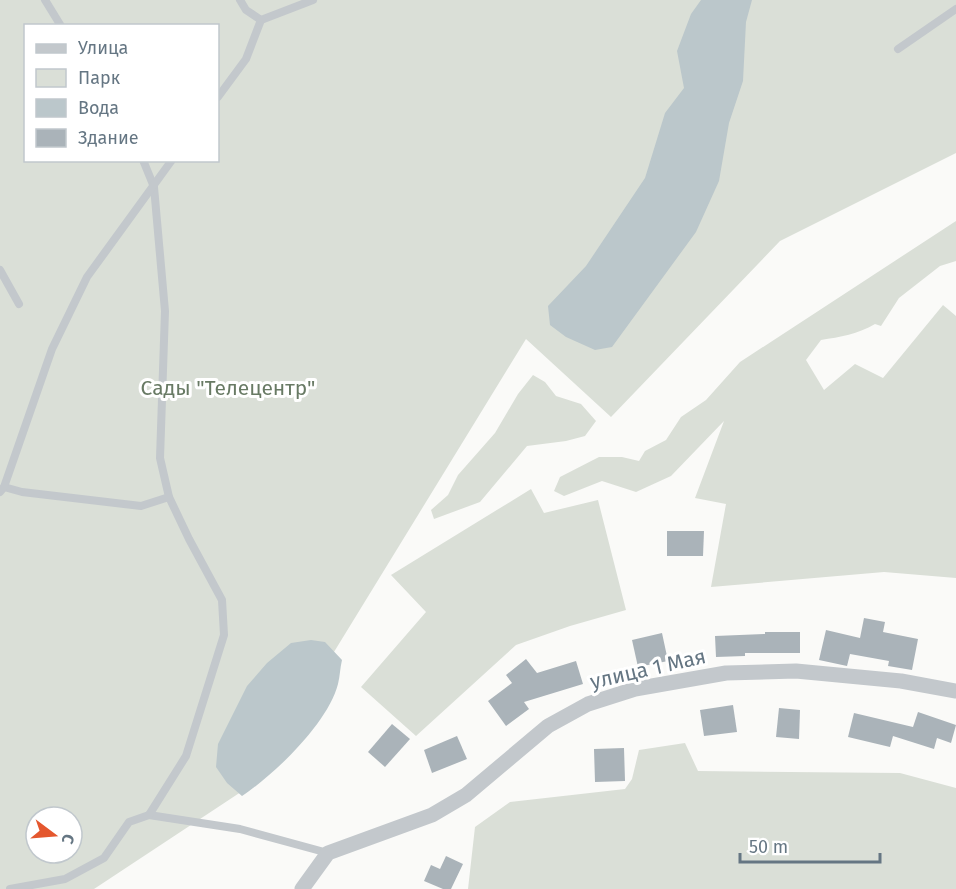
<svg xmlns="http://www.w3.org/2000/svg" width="956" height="889" font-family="'Fira Sans',sans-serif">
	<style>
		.green { fill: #dadfd7; fill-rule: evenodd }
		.water { fill: #bbc7cb }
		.building { fill: #aab3b9 }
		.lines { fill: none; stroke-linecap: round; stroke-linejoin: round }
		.lane { stroke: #c3c8cc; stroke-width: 8 }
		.street { stroke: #c3c8cc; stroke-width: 15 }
		.labels { text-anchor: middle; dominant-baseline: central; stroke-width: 6; stroke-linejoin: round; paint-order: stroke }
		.park-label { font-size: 21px; fill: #687a64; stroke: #fff }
		.street-label { font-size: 21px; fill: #657683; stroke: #fff }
	</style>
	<rect width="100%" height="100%" fill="#fafaf8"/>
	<g class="green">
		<path d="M0,0H956V153L780,241L611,417L526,339L253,784L94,889H0ZM26,26H218V160H26ZM36,817H72V853H36Z"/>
		<path d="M956,221V261L940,266L899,298L881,326L875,324C858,334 840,337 821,340L806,360L824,390L855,364L883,378L943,305L956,316V578L884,572L711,587L726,504L695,498L724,421L671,476L636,492L602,481L564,496L554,491L560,477L599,457H622L639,461L645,451L666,440L681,417L706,400L740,362Z"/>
		<path d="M533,375L545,382L556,396L581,404L596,421L585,436L566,441L527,446L480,502L434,519L431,510L448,495L458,475L495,433L518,394Z"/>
		<path d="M531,489L544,513L598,500L626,610L570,626L516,645L416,736L361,687L426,612L391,575Z"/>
		<path d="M685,743L698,771L900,773L956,788V889H468L475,827L510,802L625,789L632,779L639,750Z"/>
	</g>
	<g class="water">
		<path d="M701,0H752L746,22L743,81L729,123L719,181L696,232L612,347L595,350L566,337L550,325L548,306L586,266L645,178L665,113L684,88L677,51L691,14Z"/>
		<path d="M311,640L325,642L342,660C340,668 340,676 338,684C328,723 275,774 242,796L227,783L216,767L218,744L247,686L267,663L291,643Z"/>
	</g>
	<g class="building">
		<path d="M667,531H704L703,556H667Z"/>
		<path d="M864,618L885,622L883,632L918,639L912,670L888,666L889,661L850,654L847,666L819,660L826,630L860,638Z"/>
		<path d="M765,632H800V653H745V656L716,657L715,636L765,634Z"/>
		<path d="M662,633L668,661L638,667L632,640Z"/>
		<path d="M526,659L537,673L576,661L583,684L524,702L529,709L506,726L488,701L512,683L506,675Z"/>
		<path d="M733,705L737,732L704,736L700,710Z"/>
		<path d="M779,708L800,710L799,739L776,737Z"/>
		<path d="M918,712L956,725L951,743L937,738L934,749L893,736L890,747L848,737L854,713L913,727Z"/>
		<path d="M392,724L410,739L385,767L368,752Z"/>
		<path d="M457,736L467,759L432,773L424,750Z"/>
		<path d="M624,748L625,781L595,782L594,749Z"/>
		<path d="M446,856L463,864L451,889H443L424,881L431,865L440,869Z"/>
	</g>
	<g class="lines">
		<g class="lane">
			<path d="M45,0L61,26"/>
			<path d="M240,0L246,10L261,20L313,0"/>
			<path d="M898,49L956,9"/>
			<path d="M218,97L246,59L261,20"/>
			<path d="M143,160L154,187L165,311L160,458L169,497L189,539L222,600L224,635L186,756L149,815L240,829L328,853"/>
			<path d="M0,270L19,304"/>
			<path d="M4,487L22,492L141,506L169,497"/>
			<path d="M0,492L4,487L52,349L87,277L172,160"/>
			<path d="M10,889L65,879L104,858L129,822L149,815"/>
		</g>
		<path class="street" d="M302,889L328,853L432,815L466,795L548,726L588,704L635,689L726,673L796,671L901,681L956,691"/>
	</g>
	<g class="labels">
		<g class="park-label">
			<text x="228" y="388">Сады "Телецентр"</text>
		</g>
		<g class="street-label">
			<text transform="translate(648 669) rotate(-13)">улица 1 Мая</text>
		</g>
	</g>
	<rect x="24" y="24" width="195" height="138" fill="#ffffff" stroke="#c1c8cd" stroke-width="1.5"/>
	<rect x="36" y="44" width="30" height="9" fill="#c3c8cc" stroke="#c1c8cd" stroke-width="1.5"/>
	<text x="78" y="54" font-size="18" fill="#657683">Улица</text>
	<rect x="36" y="69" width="30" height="18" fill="#dadfd7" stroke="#c1c8cd" stroke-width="1.5"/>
	<text x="78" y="84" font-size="18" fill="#657683">Парк</text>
	<rect x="36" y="99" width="30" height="18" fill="#bbc7cb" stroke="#c1c8cd" stroke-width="1.5"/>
	<text x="78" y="114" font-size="18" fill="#657683">Вода</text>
	<rect x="36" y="129" width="30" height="18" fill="#aab3b9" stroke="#c1c8cd" stroke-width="1.5"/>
	<text x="78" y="144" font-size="18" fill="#657683">Здание</text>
	<g transform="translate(54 835) rotate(106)"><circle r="28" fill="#ffffff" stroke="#c1c8cd" stroke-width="1.5"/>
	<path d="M0-4.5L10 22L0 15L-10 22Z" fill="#e4572e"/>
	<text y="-9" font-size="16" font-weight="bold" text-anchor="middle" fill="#657683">С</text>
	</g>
	<path d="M740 853v9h140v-9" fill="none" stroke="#657683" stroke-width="3"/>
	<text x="749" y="853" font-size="18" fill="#657683" stroke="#ffffff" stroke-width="4.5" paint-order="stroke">50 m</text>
</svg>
